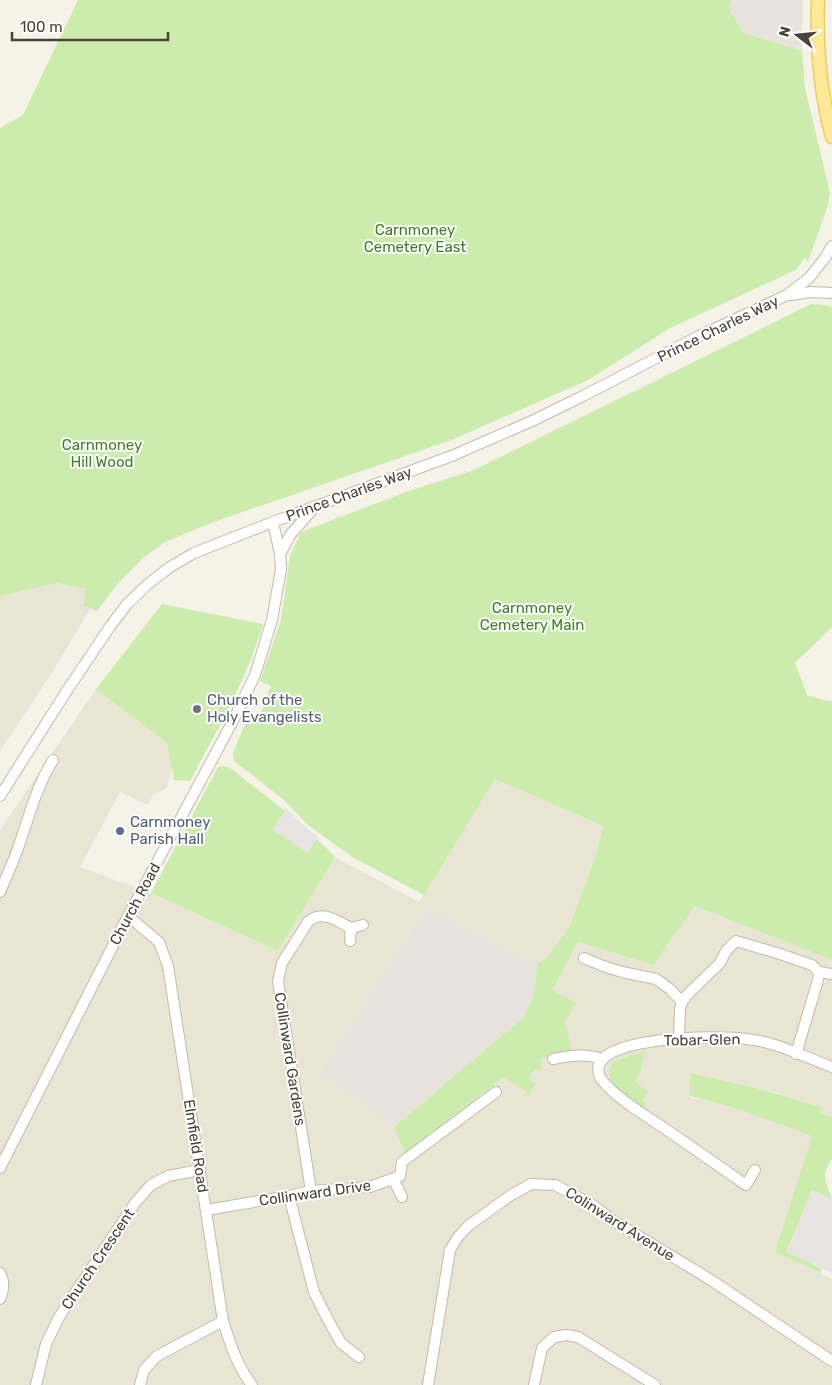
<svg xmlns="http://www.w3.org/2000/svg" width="832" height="1385" font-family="Rubik,sans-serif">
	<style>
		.residential { fill: #e9e5d5 }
		.industrial { fill: #e7e3dc }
		.green { fill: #cbecad }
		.parking { fill: #e6e4e0 }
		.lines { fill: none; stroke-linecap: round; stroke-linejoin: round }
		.minor-casing { stroke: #c1bba9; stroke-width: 12 }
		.major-casing { stroke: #edcd5d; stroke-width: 15 }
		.minor { stroke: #fff; stroke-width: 10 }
		.major { stroke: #ffe997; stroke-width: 12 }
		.worship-dot { fill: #6b7280; stroke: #fff; stroke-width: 2 }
		.service-dot { fill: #5c6f8a; stroke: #fff; stroke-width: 2 }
		.labels { text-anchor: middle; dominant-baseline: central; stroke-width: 4; stroke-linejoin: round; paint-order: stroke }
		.park-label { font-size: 15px; fill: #3f8023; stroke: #fff }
		.street-label { font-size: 15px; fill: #494336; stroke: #fff }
		.worship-label { font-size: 15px; fill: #5b616d; stroke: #fff; text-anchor: start }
		.service-label { font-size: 15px; fill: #4e5e75; stroke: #fff; text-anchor: start }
	</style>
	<rect width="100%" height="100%" fill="#f5f2e8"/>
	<g class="residential">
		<path d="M57,583L85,589L84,606L90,609L53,671L0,751V596Z"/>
		<path d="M96,689L167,743L172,768L167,788L154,794L148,805L120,792L80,867L151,893L278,951L335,857L419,902L495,779L603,826L596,855L568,930L546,958L537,964L427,907L319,1073L394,1127L405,1154L551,990L578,942L653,965L695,906L832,960V1117L820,1113L821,1107L763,1089L690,1073V1097L738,1109L813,1136L775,1252L832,1279V1385H0V830Z"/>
	</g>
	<g class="industrial">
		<path d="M731,0H802V51L744,33L728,8Z"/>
		<path d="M427,907L537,964L534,995L524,1017L394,1127L319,1073Z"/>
	</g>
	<g class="green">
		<path d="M78,0H731L728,8L744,33L802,51L805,88L830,193L828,205L808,262L805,257L796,270L670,328L588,380L454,439L211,523L165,542L143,558L119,582L97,611L84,606L85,589L57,583L0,596V128L23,115Z"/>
		<path d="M811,304L824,305L832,307V627L795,663L807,695L832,702V960L695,906L653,965L578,942L552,990L577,1003L565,1020L572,1053L541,1058L540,1072L535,1069L528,1079L536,1084L529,1093L503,1077L405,1154L394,1127L524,1017L534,995L537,964L546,958L568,930L596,855L603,826L495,779L424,895L354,858L330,841L307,824L284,800L234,761L233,753L248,717L258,721L271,686L260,681L281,620L290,556L301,532L406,492L474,470Z"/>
		<path d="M162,604L263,624C247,679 217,730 190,781L174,780L167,743L96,689Z"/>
		<path d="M224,766L229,767L303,825L335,857L278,951L151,893L218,767Z"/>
		<path d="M645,1051L640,1074L635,1081L648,1092L642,1101L645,1104L644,1106L648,1110L647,1111L615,1086L610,1078L609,1070L614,1061Z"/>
		<path d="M690,1073L757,1088L821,1107L820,1113L832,1117C832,1127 832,1149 832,1158C830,1164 825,1168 825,1176C825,1185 830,1191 832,1199L812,1190L787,1251L822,1269L820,1273L775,1252L812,1136L738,1109L690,1096Z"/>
	</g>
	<g class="parking">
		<path d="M286,808L303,825L318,837L308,853L273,830Z"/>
		<path d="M812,1190L832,1199V1273L787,1252Z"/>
	</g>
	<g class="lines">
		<g class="minor-casing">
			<g id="minor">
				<path d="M791,295L811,292L832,293"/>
				<path d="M280,554L291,534L313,509"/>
				<path d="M0,796L68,689L111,625L128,603L148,584L170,567L194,553L273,522L454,455L534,420L583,396L697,337L787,295L809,278L825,258L832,246"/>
				<path d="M0,892C6,877 13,863 18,848C29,818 36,787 53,760"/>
				<path d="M128,916L159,942L168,966L223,1321C230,1343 237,1366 252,1385"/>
				<path d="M350,941L351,928L363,925"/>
				<path d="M584,958L603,966L622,972L656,979L670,989L682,1002"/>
				<path d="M819,972L832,974"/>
				<path d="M679,1038L680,1009L682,1002L687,995L720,963L726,951L736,941L777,953L812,965L819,972L818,980L796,1054"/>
				<path d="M553,1059C571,1056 584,1053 602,1059"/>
				<path d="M0,1168L128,916L234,719L255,675L272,620L281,569L280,554L273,522"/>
				<path d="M755,1170L746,1185C716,1164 686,1143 655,1122C638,1111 621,1100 607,1086C605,1083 601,1080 600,1077C580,1035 724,1035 746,1039C755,1040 766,1042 775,1045C794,1051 813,1060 832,1067"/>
				<path d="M393,1179L402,1197"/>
				<path d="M311,1191L278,981L282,963L308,922C322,909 337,921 351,928"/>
				<path d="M289,1196L314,1292L327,1318L341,1343L359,1357"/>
				<path d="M206,1210L289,1196L311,1191L370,1187L400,1176L402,1162L496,1092"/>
				<path d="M0,1273C5,1282 4,1290 0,1299"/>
				<path d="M36,1385L46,1344L59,1317L135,1203L151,1185L168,1176L200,1170"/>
				<path d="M140,1385L144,1370L157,1356L223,1321"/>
				<path d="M428,1385L450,1250L458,1237L468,1226L511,1195L531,1184L555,1185L593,1205L612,1220L711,1280L832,1361"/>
				<path d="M534,1385L542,1348L554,1337L566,1335L578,1337L655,1385"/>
			</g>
		</g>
		<g class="major-casing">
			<path id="major" d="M818,0C816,48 820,91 832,137"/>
		</g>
		<use href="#minor" class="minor"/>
		<use href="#major" class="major"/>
	</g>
	<circle class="worship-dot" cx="197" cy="709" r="5"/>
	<circle class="service-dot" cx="120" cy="831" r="5"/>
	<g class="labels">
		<g class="park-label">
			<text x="415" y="230">Carnmoney<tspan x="415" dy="17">Cemetery East</tspan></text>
			<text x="102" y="445">Carnmoney<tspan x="102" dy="17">Hill Wood</tspan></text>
			<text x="532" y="608">Carnmoney<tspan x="532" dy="17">Cemetery Main</tspan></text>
		</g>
		<g class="street-label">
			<text transform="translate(718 329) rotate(-26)">Prince Charles Way</text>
			<text transform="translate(349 494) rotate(-20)">Prince Charles Way</text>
			<text transform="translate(135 904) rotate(-62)">Church Road</text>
			<text transform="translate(702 1040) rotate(-1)">Tobar-Glen</text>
			<text transform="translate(290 1059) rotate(81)">Collinward Gardens</text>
			<text transform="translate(196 1146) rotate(81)">Elmfield Road</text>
			<text transform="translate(315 1193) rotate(-8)">Collinward Drive</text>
			<text transform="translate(620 1224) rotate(32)">Colinward Avenue</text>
			<text transform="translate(98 1259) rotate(-56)">Church Crescent</text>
		</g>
		<g class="worship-label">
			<text x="207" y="700">Church of the<tspan x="207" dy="17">Holy Evangelists</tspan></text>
		</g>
		<g class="service-label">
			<text x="130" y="822">Carnmoney<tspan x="130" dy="17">Parish Hall</tspan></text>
		</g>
	</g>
	<g transform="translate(797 35) rotate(286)" stroke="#ffffff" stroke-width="4" paint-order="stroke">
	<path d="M0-4L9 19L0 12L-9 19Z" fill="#494336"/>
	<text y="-8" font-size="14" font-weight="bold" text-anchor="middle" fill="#494336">N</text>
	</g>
	<path d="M12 32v8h156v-8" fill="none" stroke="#494336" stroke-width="2.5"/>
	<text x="20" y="32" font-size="15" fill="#494336" stroke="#ffffff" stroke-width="4" paint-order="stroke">100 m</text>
</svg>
